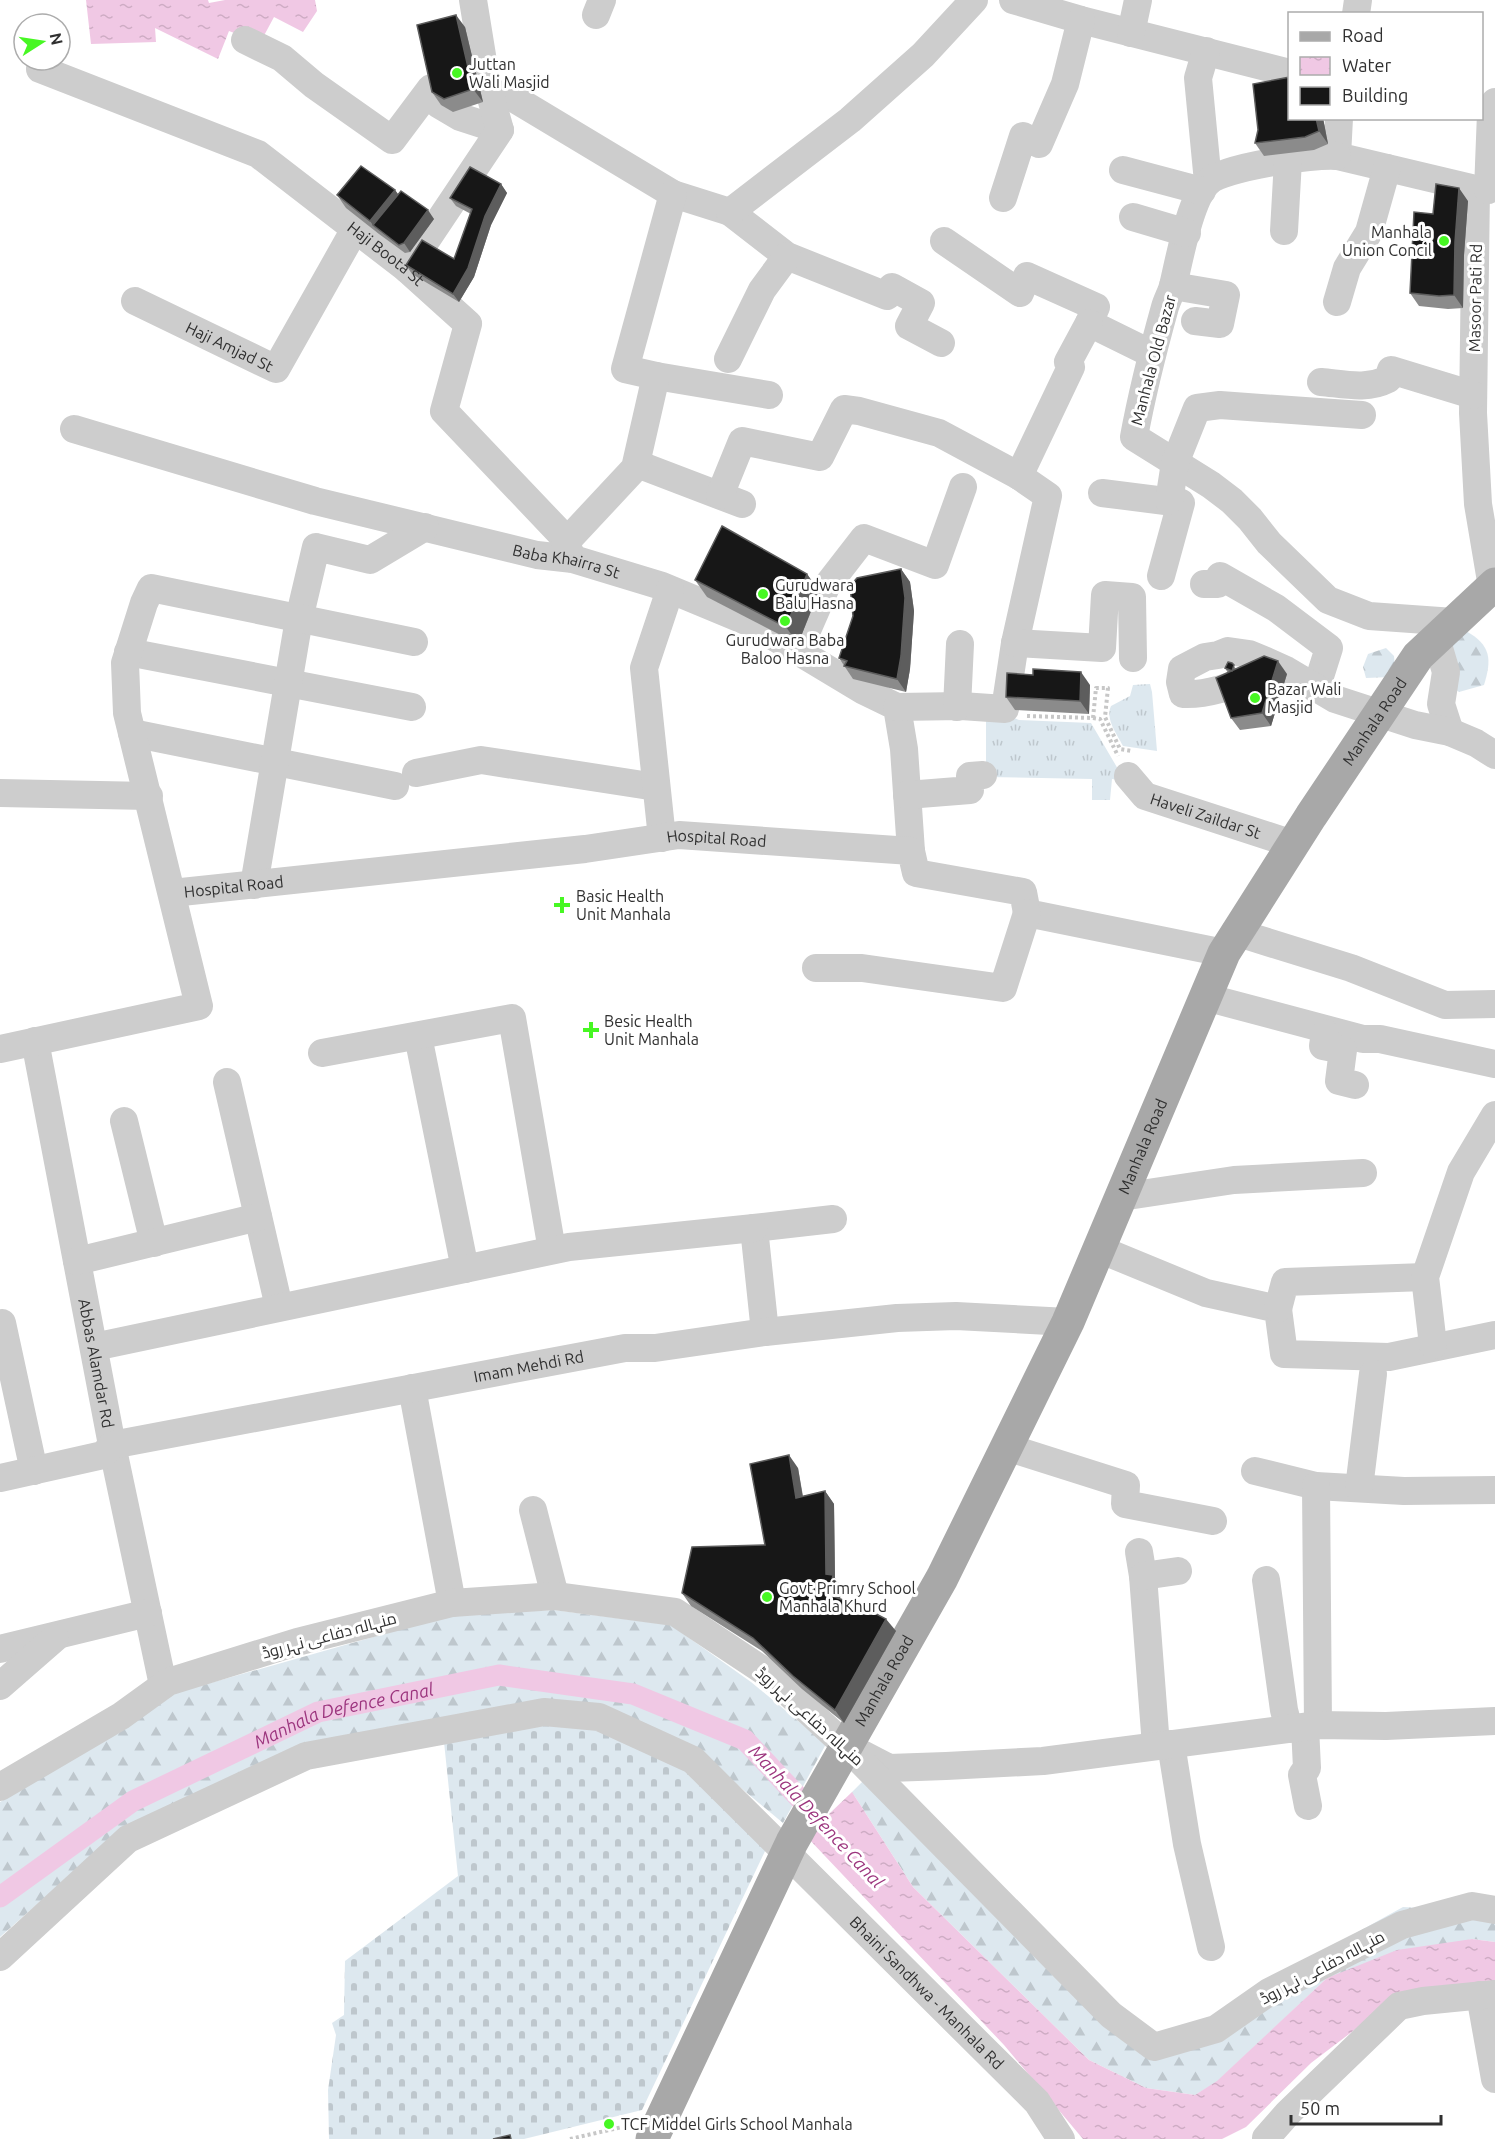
<svg xmlns="http://www.w3.org/2000/svg" width="1495" height="2139" font-family="Ubuntu,Cairo,sans-serif">
	<style>
		.grass { fill: url(#grass-tufts) }
		.forest { fill: url(#forest-firs) }
		.cemetery { fill: url(#cemetery-stones) }
		.water { fill: url(#water-ripples) }
		.lines { fill: none; stroke-linecap: round; stroke-linejoin: round }
		.canal { stroke: #f0c8e4; stroke-width: 21 }
		.path { stroke: #c7c7c7; stroke-width: 4; stroke-dasharray: 3 3; stroke-linecap: butt }
		.minor { stroke: #cdcdcd; stroke-width: 28 }
		.major { stroke: #a8a8a8; stroke-width: 33 }
		.wall { fill: #8b8b8b }
		.shaded-wall { fill: #5d5d5d }
		.building { fill: #171717; stroke: #5d5d5d; stroke-width: 1.5 }
		.poi-dot { fill: #47f723; stroke: #fff; stroke-width: 2 }
		.labels { text-anchor: middle; dominant-baseline: central; stroke-width: 6; stroke-linejoin: round; paint-order: stroke }
		.poi-label { font-size: 16px; fill: #303030; stroke: #fff; text-anchor: start }
		.street-label { font-size: 16px; fill: #303030; stroke: #fff }
		.water-label { font-size: 18px; font-style: italic; fill: #9c357e; stroke: #fff }
	</style>
	<defs>
		<pattern id="grass-tufts" width="24" height="20" patternUnits="userSpaceOnUse" patternTransform="scale(1.5)"><rect width="24" height="20" fill="#dde8ef"/><path d="M3 7l-1-3M5 7V3M7 7l1-3M15 17l-1-3M17 17v-4M19 17l1-3" fill="none" stroke="#bec7cd"/></pattern>
		<pattern id="forest-firs" width="22" height="20" patternUnits="userSpaceOnUse" patternTransform="scale(1.5)"><rect width="22" height="20" fill="#dde8ef"/><path d="M5 1l3.5 6h-7zM16 11l3.5 6h-7z" fill="#bec7cd"/></pattern>
		<pattern id="cemetery-stones" width="16" height="16" patternUnits="userSpaceOnUse" patternTransform="scale(1.5)"><rect width="16" height="16" fill="#dde8ef"/><path d="M2 7V4a2 2 0 0 1 4 0v3zM10 15v-3a2 2 0 0 1 4 0v3z" fill="#bec7cd"/></pattern>
		<pattern id="water-ripples" width="26" height="14" patternUnits="userSpaceOnUse" patternTransform="scale(1.5)"><rect width="26" height="14" fill="#f0c8e4"/><path d="M2 4q2-2 4 0t4 0M15 11q2-2 4 0t4 0" fill="none" stroke="#ceacc4"/></pattern>
	</defs>
	<rect width="100%" height="100%" fill="#fff"/>
	<g class="grass">
		<path d="M1150,684L1152,692L1157,751L1123,746C1117,734 1105,719 1111,706L1130,696L1133,685Z"/>
		<path d="M986,714L1009,716L1019,720L1091,723L1125,781L1112,779L1110,800H1092V779L986,777Z"/>
	</g>
	<g class="forest">
		<path d="M1466,631C1491,645 1492,659 1484,685L1459,692L1446,683L1440,653Z"/>
		<path d="M1386,648L1394,656L1395,668L1390,677L1366,678L1363,667L1368,654Z"/>
		<path d="M554,1610L671,1625L751,1682L826,1744L783,1823L698,1752L607,1709L298,1750L120,1831L0,1937V1802L128,1727L168,1695L451,1615Z"/>
		<path d="M867,1777L1154,2056L1336,1944L1403,1907L1473,1911L1495,1916V1942L1472,1939L1327,1978L1217,2082L1195,2095L1146,2088L1089,2060L913,1887L852,1792Z"/>
	</g>
	<path class="cemetery" d="M540,1725L597,1727L668,1754L767,1847L642,2110L524,2139H329L328,2090L336,2035L332,2023L344,2015L345,1961L458,1876L444,1742Z"/>
	<g class="water">
		<path d="M86,0H208L209,3L225,0H315L317,11L303,32L274,17L260,43L229,31L218,59L155,28L156,42L91,44Z"/>
		<path d="M852,1792L913,1887L1089,2060L1146,2088L1195,2095L1217,2081L1327,1978L1397,1950L1472,1939L1495,1942V1985L1403,1993L1311,2063L1246,2127L1222,2139H1083L1004,2045L806,1836Z"/>
	</g>
	<g class="lines">
		<path class="canal" id="s1" d="M0,1897L133,1801L318,1712L499,1675L633,1694L745,1740L818,1818"/>
		<g class="path">
			<path d="M1027,716L1093,718L1096,688H1108L1105,717L1120,749L1132,751"/>
			<path d="M1093,718L1100,719L1118,756"/>
			<path d="M570,2139L631,2125"/>
		</g>
		<g class="minor">
			<path d="M1013,0L1081,20L1290,73"/>
			<path d="M1356,14L1358,0"/>
			<path d="M596,15L602,0"/>
			<path d="M1131,33L1138,0"/>
			<path d="M245,40L282,58L314,85L392,140L431,88L438,104L460,117L500,130"/>
			<path d="M1206,51L1198,78L1208,182"/>
			<path id="s2" d="M40,69L258,154L407,269L468,324L444,411L561,534L573,559"/>
			<path d="M490,92L515,99L673,194L730,212L787,256L887,296L892,287L921,303L909,326L941,343"/>
			<path d="M1339,118L1337,156L1476,189L1473,413L1478,504L1492,587"/>
			<path d="M1337,156C1313,154 1224,167 1208,182C1190,199 1179,261 1173,286C1171,293 1167,300 1165,307C1153,350 1142,393 1134,437L1211,485L1232,501L1250,519L1269,543L1328,600L1369,616L1454,622"/>
			<path d="M1123,170L1202,191"/>
			<path d="M1488,190L1491,113L1495,102"/>
			<path d="M1003,198L1023,136L1039,144L1065,84L1081,20"/>
			<path d="M730,212L850,120L923,55L974,0"/>
			<path d="M1133,217L1187,233"/>
			<path d="M1284,231L1288,160"/>
			<path d="M944,241L1020,293L1027,276L1096,307L1089,323L1152,354"/>
			<path d="M407,269L500,130L486,80L473,0"/>
			<path d="M1173,286L1226,295L1220,324L1195,321"/>
			<path id="s3" d="M135,301L276,369L355,229"/>
			<path d="M1337,302L1347,268L1369,232L1387,168"/>
			<path d="M728,359L762,290L787,256"/>
			<path d="M656,376L769,395"/>
			<path d="M1321,382C1344,384 1367,390 1388,379L1391,370L1473,395"/>
			<path id="s4" d="M74,429L315,501L537,555L573,559L662,586L751,623L864,691L897,707L904,749L911,851"/>
			<path d="M645,467L742,504"/>
			<path d="M1019,476L1071,367L1068,362L1089,323"/>
			<path d="M1102,493L1181,503L1161,576"/>
			<path d="M720,495L742,441L820,457L844,409L859,411L939,433L1019,476L1048,496L1015,643L1005,709L961,706L897,707"/>
			<path d="M1169,501L1175,463L1197,408L1220,405L1362,415"/>
			<path d="M565,543L635,468L656,376L625,369L673,194"/>
			<path d="M1204,584H1218L1220,576L1276,608L1329,648L1316,689"/>
			<path d="M1436,638L1446,672L1441,704L1450,732"/>
			<path d="M1015,643L1102,648L1105,595L1132,597L1133,658"/>
			<path d="M798,651L826,587L864,538L935,565L963,487"/>
			<path d="M128,652L412,707"/>
			<path d="M1266,661L1249,654L1228,651L1218,655L1205,657L1182,669L1180,682L1183,694C1206,695 1234,687 1253,675C1258,672 1263,665 1266,661L1286,670L1335,699L1415,725L1450,732L1476,743L1495,755"/>
			<path d="M957,707L960,644"/>
			<path d="M132,733L395,786"/>
			<path d="M416,773L481,760L656,787"/>
			<path id="s5" d="M1128,776L1145,796L1293,844"/>
			<path d="M0,793L149,796"/>
			<path d="M907,795L970,790V776L983,775"/>
			<path d="M662,838L644,668L670,590"/>
			<path d="M254,885L299,619L316,547L370,560L425,527"/>
			<path id="s6" d="M172,893L585,849L679,835L911,851L916,873L1023,892L1027,913L1224,953"/>
			<path d="M1235,932L1351,968L1445,1005L1495,1004"/>
			<path d="M816,968H862L1003,988L1027,913"/>
			<path d="M1205,997L1363,1039H1380L1495,1064"/>
			<path d="M1325,1033L1323,1046L1343,1050L1339,1081L1355,1085"/>
			<path d="M418,1036L465,1269"/>
			<path id="s7" d="M35,1041L112,1445L163,1685"/>
			<path d="M0,1049L199,1006L127,713L125,663L144,603L151,588L414,642"/>
			<path d="M322,1053L512,1018L552,1250"/>
			<path d="M227,1082L279,1307"/>
			<path d="M124,1121L154,1243"/>
			<path d="M1121,1197L1234,1180L1363,1173"/>
			<path d="M1099,1249L1206,1293L1278,1309L1284,1354L1389,1357L1495,1335"/>
			<path d="M77,1261L258,1217"/>
			<path d="M1278,1309L1285,1282L1425,1277"/>
			<path d="M2,1323L34,1471"/>
			<path d="M765,1332L754,1228L833,1219"/>
			<path d="M1433,1345L1425,1277L1461,1172L1495,1115"/>
			<path d="M94,1347L569,1247L754,1228"/>
			<path d="M412,1388L452,1603"/>
			<path d="M1006,1447L1126,1485L1125,1504L1213,1521"/>
			<path d="M1255,1471L1316,1486L1404,1491L1495,1490"/>
			<path id="s8" d="M0,1478L103,1455L112,1445L625,1348H655L765,1332L897,1318L956,1316L1068,1322"/>
			<path d="M1316,1486L1318,1725"/>
			<path d="M1359,1488L1373,1374"/>
			<path d="M533,1510L555,1596"/>
			<path d="M1139,1552L1143,1576L1156,1746"/>
			<path d="M1143,1576L1178,1571"/>
			<path d="M1266,1580L1284,1710L1289,1729"/>
			<path d="M0,1649L148,1613"/>
			<path d="M0,1686L55,1638"/>
			<path d="M1305,1727L1307,1768L1302,1775L1308,1806"/>
			<path d="M1171,1744L1187,1844L1211,1947"/>
			<path d="M862,1754L889,1768L946,1766L1043,1761L1318,1725L1386,1726L1495,1721"/>
			<path d="M0,1787L121,1716L168,1682L297,1642L452,1603L555,1596L675,1612L767,1673L846,1746L1111,2015L1154,2047L1216,2029L1269,1992L1402,1925L1472,1906L1495,1910"/>
			<path id="s9" d="M0,1957L128,1839L306,1756L544,1712L599,1717L693,1760L1037,2102L1061,2139"/>
			<path d="M1480,1995L1495,2079"/>
			<path d="M1266,2138L1288,2113L1399,2006L1423,2001L1495,1994"/>
		</g>
		<path class="major" id="s10" d="M652,2139L792,1842L942,1578L1068,1322L1224,953L1311,816L1418,656L1495,584"/>
	</g>
	<g class="wall">
		<path d="M465,27L483,102L453,112L441,105L432,92Z"/>
		<path d="M1323,118L1328,144L1314,150L1264,156L1255,143Z"/>
		<path d="M501,184L507,193L491,225L474,277L459,302L412,274L406,265L454,259L471,214L456,206L450,198Z"/>
		<path d="M395,190L398,194L434,219L410,252L405,253L379,234L346,208L337,195Z"/>
		<path d="M1468,201L1464,255L1463,308L1448,309L1419,306L1410,293L1433,214Z"/>
		<path d="M901,569L910,582L914,611L910,669L906,692L853,679L839,658Z"/>
		<path d="M807,574L819,591L798,644L707,597L695,580Z"/>
		<path d="M1232,663L1236,669L1287,674L1271,726L1240,730L1231,718L1228,673L1225,668Z"/>
		<path d="M1090,685L1089,714L1015,710L1006,697Z"/>
		<path d="M798,1468L803,1496L825,1491L834,1504L835,1578L842,1588L840,1599L896,1631L844,1723L802,1689L762,1651L691,1606L682,1593L765,1545Z"/>
	</g>
	<g class="shaded-wall">
		<path d="M456,15L465,27L483,102L473,89Z"/>
		<path d="M1316,118H1323L1328,144L1319,131Z"/>
		<path d="M501,184L507,193L491,225L474,277L459,302L453,294L485,216Z"/>
		<path d="M1459,188L1468,201L1464,255L1463,308L1454,295L1455,242Z"/>
		<path d="M395,190L404,203L373,225L379,234L370,221Z"/>
		<path d="M428,210L434,219L410,252L404,243Z"/>
		<path d="M901,569L910,582L914,611L910,669L906,692L897,679Z"/>
		<path d="M807,574L819,591L798,644L786,627Z"/>
		<path d="M1278,661L1287,674L1271,726L1262,713Z"/>
		<path d="M1081,672L1090,685L1089,714L1080,701Z"/>
		<path d="M789,1455L798,1468L805,1511L796,1498Z"/>
		<path d="M825,1491L834,1504L835,1578L842,1588L838,1608L829,1595L826,1574Z"/>
		<path d="M886,1619L896,1631L844,1723L835,1710Z"/>
	</g>
	<g class="building">
		<path d="M456,15L473,89L444,99L432,92L417,25Z"/>
		<path d="M1290,77V118H1316L1319,131L1305,137L1255,143L1258,130L1253,84Z"/>
		<path d="M361,166L395,190L370,221L337,195Z"/>
		<path d="M470,167L501,184L485,216L468,268L453,294L406,265L422,240L454,259L472,209L450,198Z"/>
		<path d="M1436,184L1459,188L1455,242L1454,295L1439,296L1410,293L1414,212L1433,214Z"/>
		<path d="M401,191L428,210L404,243L399,245L373,225Z"/>
		<path d="M722,526L807,574L786,627L695,580Z"/>
		<path d="M901,569L905,598L901,656L897,679L844,666L847,661L839,658L853,616L850,586L857,578Z"/>
		<path d="M1264,656L1278,661L1262,713L1231,718L1216,678Z"/>
		<path d="M1228,662L1232,663L1234,665L1232,671L1225,668Z"/>
		<path d="M1033,669L1081,672L1080,701L1006,697L1007,673L1033,675Z"/>
		<path d="M789,1455L796,1498L825,1491L826,1574L833,1575L829,1595L863,1607L886,1619L835,1710L793,1676L753,1638L682,1593L692,1547L765,1545L750,1464Z"/>
		<path d="M510,2135L511,2139H493Z"/>
	</g>
	<g class="poi-dot">
		<circle cx="457" cy="73" r="6"/>
		<circle cx="1444" cy="241" r="6"/>
		<circle cx="763" cy="594" r="6"/>
		<circle cx="785" cy="621" r="6"/>
		<circle cx="1255" cy="698" r="6"/>
		<path d="M559 896h6v6h6v6h-6v6h-6v-6h-6v-6h6z"/>
		<path d="M588 1021h6v6h6v6h-6v6h-6v-6h-6v-6h6z"/>
		<circle cx="767" cy="1597" r="6"/>
		<circle cx="609" cy="2124" r="6"/>
	</g>
	<g class="labels">
		<g class="poi-label">
			<text x="469" y="64">Juttan<tspan x="469" dy="18">Wali Masjid</tspan></text>
			<text x="1432" y="232" text-anchor="end">Manhala<tspan x="1432" dy="18">Union Concil</tspan></text>
			<text x="775" y="585">Gurudwara<tspan x="775" dy="18">Balu Hasna</tspan></text>
			<text x="785" y="640" text-anchor="middle">Gurudwara Baba<tspan x="785" dy="18">Baloo Hasna</tspan></text>
			<text x="1267" y="689">Bazar Wali<tspan x="1267" dy="18">Masjid</tspan></text>
			<text x="576" y="896">Basic Health<tspan x="576" dy="18">Unit Manhala</tspan></text>
			<text x="604" y="1021">Besic Health<tspan x="604" dy="18">Unit Manhala</tspan></text>
			<text x="779" y="1588">Govt Primry School<tspan x="779" dy="18">Manhala Khurd</tspan></text>
			<text x="621" y="2124">TCF Middel Girls School Manhala</text>
		</g>
		<g class="street-label">
			<text stroke="none"><textPath href="#s2" startOffset="396">Haji Boota St</textPath></text>
			<text transform="translate(1475 298) rotate(-89)">Masoor Pati Rd</text>
			<text stroke="none"><textPath href="#s3" startOffset="105">Haji Amjad St</textPath></text>
			<text transform="translate(1153 360) rotate(-75)">Manhala Old Bazar</text>
			<text stroke="none"><textPath href="#s4" startOffset="510">Baba Khairra St</textPath></text>
			<text stroke="none"><textPath href="#s10" startOffset="1594">Manhala Road</textPath></text>
			<text stroke="none"><textPath href="#s5" startOffset="90">Haveli Zaildar St</textPath></text>
			<text stroke="none"><textPath href="#s6" startOffset="548">Hospital Road</textPath></text>
			<text stroke="none"><textPath href="#s6" startOffset="62">Hospital Road</textPath></text>
			<text stroke="none"><textPath href="#s10" startOffset="1108">Manhala Road</textPath></text>
			<text stroke="none"><textPath href="#s7" startOffset="328">Abbas Alamdar Rd</textPath></text>
			<text stroke="none"><textPath href="#s8" startOffset="543">Imam Mehdi Rd</textPath></text>
			<text transform="translate(329 1635) rotate(-15)">منہالہ دفاعی نہر روڈ</text>
			<text stroke="none"><textPath href="#s10" startOffset="514">Manhala Road</textPath></text>
			<text transform="translate(810 1716) rotate(42)">منہالہ دفاعی نہر روڈ</text>
			<text transform="translate(1322 1967) rotate(-28)">منہالہ دفاعی نہر روڈ</text>
			<text stroke="none"><textPath href="#s9" startOffset="1101">Bhaini Sandhwa - Manhala Rd</textPath></text>
		</g>
		<g class="water-label">
			<text stroke="none"><textPath href="#s1" startOffset="393">Manhala Defence Canal</textPath></text>
			<text transform="translate(817 1816) rotate(47)">Manhala Defence Canal</text>
		</g>
	</g>
	<rect x="1288" y="12" width="195" height="108" fill="#ffffff" stroke="#acacac" stroke-width="1.5"/>
	<rect x="1300" y="32" width="30" height="9" fill="#a8a8a8" stroke="#acacac" stroke-width="1.5"/>
	<text x="1342" y="42" font-size="18" fill="#303030">Road</text>
	<rect x="1300" y="57" width="30" height="18" fill="url(#water-ripples)" stroke="#acacac" stroke-width="1.5"/>
	<text x="1342" y="72" font-size="18" fill="#303030">Water</text>
	<rect x="1300" y="87" width="30" height="18" fill="#171717" stroke="#acacac" stroke-width="1.5"/>
	<text x="1342" y="102" font-size="18" fill="#303030">Building</text>
	<g transform="translate(42 42) rotate(78)"><circle r="28" fill="#ffffff" stroke="#acacac" stroke-width="1.5"/>
	<path d="M0-4.5L10 22L0 15L-10 22Z" fill="#47f723"/>
	<text y="-9" font-size="16" font-weight="bold" text-anchor="middle" fill="#303030">N</text>
	</g>
	<path d="M1291 2115v9h150v-9" fill="none" stroke="#303030" stroke-width="3"/>
	<text x="1300" y="2115" font-size="18" fill="#303030" stroke="#ffffff" stroke-width="4.5" paint-order="stroke">50 m</text>
</svg>
